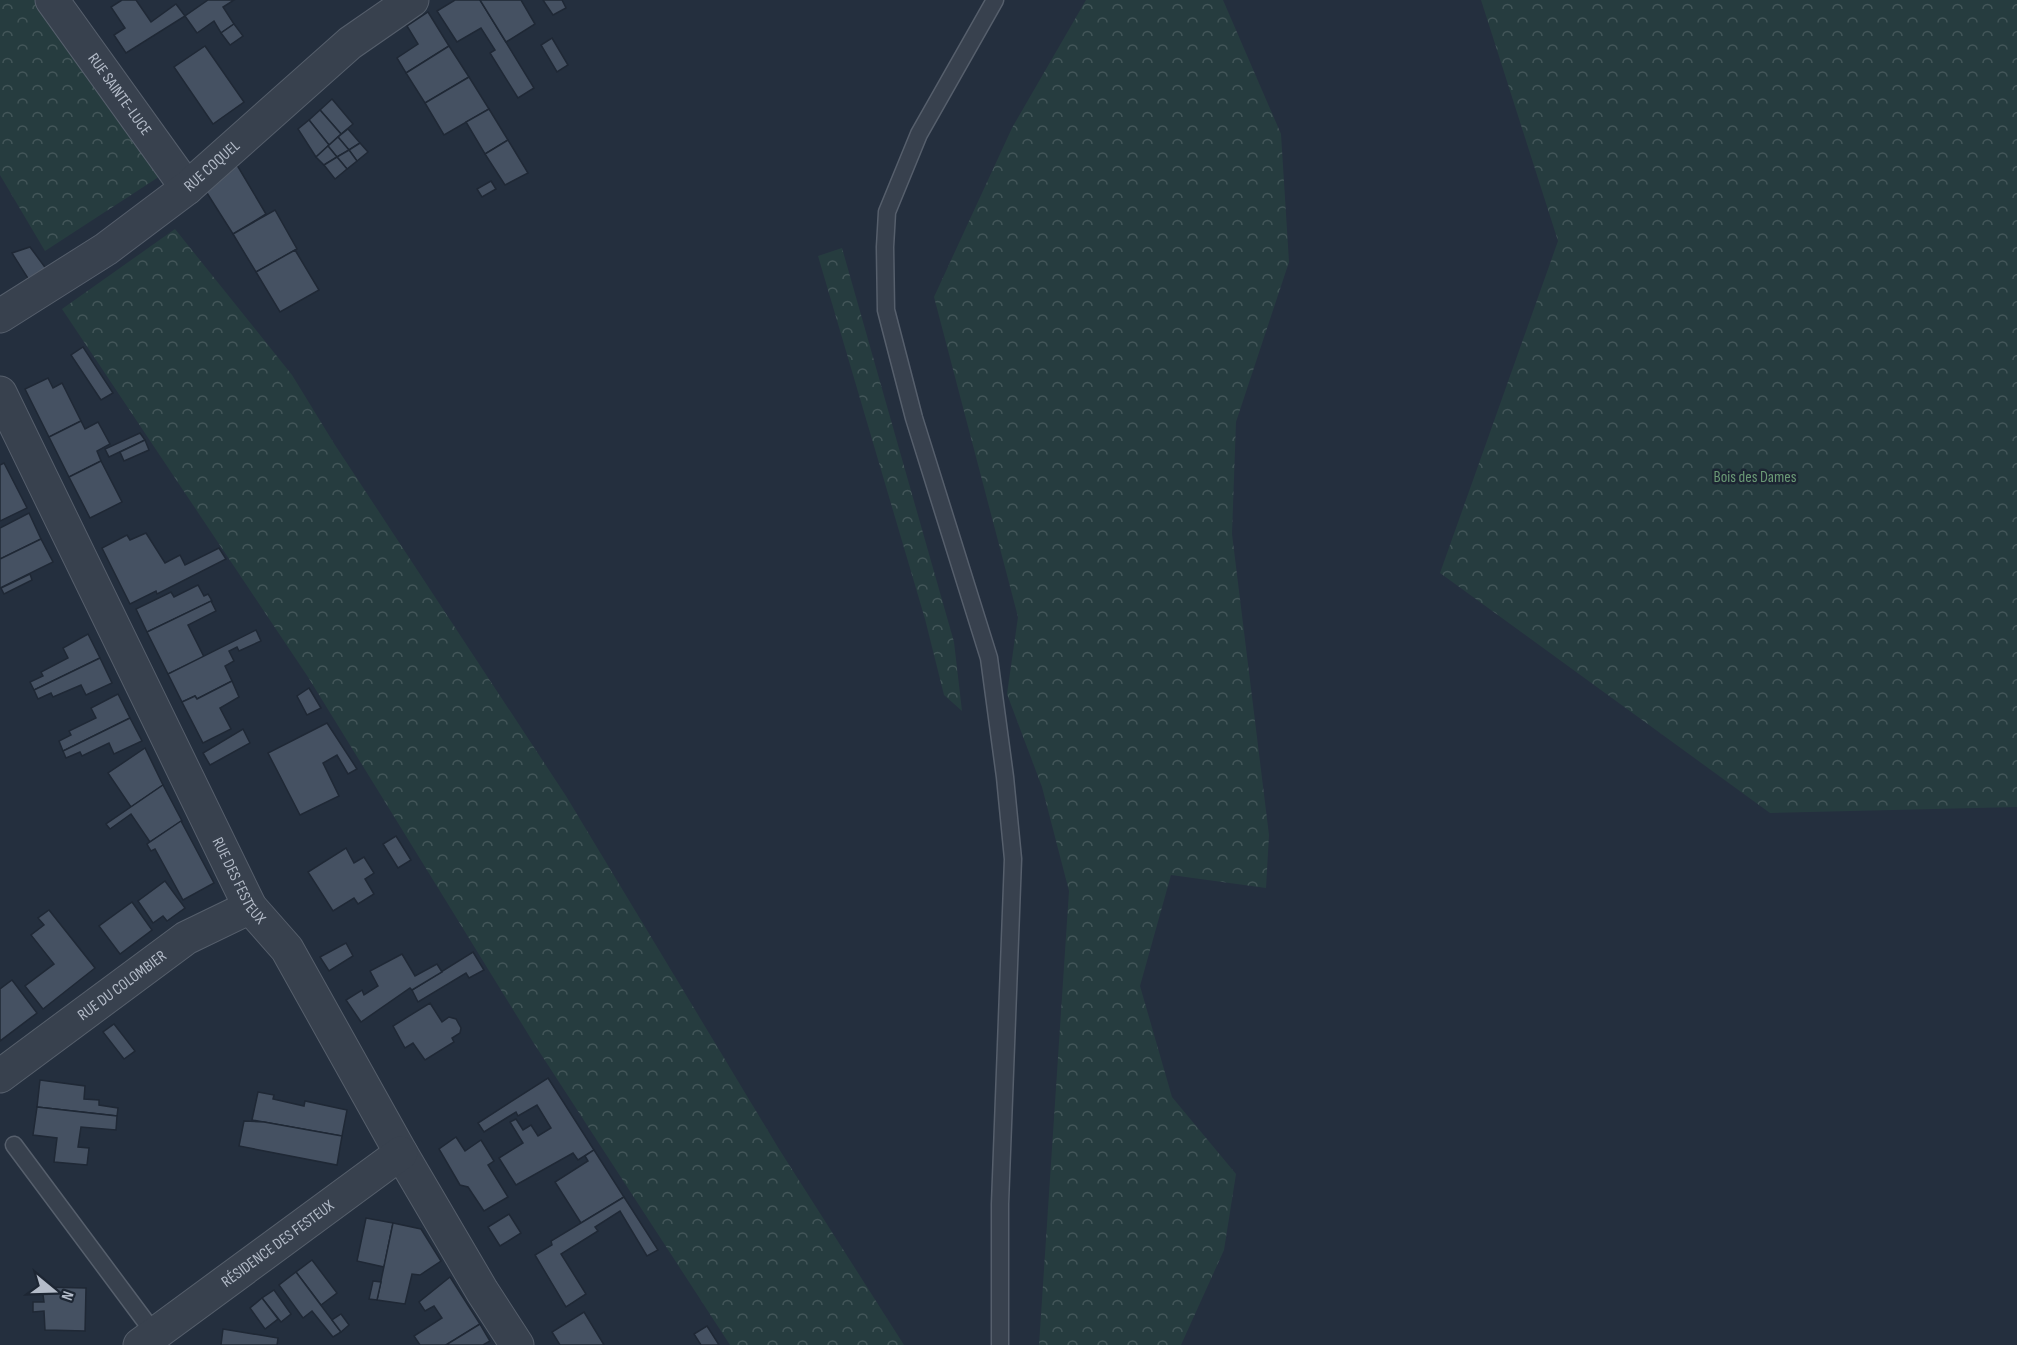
<svg xmlns="http://www.w3.org/2000/svg" width="2017" height="1345" font-family="'Sofia Sans Condensed',sans-serif">
	<style>
		.forest { fill: url(#forest-crowns) }
		.building { fill: #455162; stroke: #1f2835; stroke-width: 1.5 }
		.lines { fill: none; stroke-linecap: round; stroke-linejoin: round }
		.service-casing { stroke: #565f6c; stroke-width: 19 }
		.minor-casing { stroke: #565f6c; stroke-width: 35 }
		.service { stroke: #38414e; stroke-width: 16 }
		.minor { stroke: #38414e; stroke-width: 33 }
		.labels { text-anchor: middle; dominant-baseline: central; stroke-width: 5; stroke-linejoin: round; paint-order: stroke }
		.street-label { font-size: 16px; fill: #b4bcc9; stroke: #1d2633 }
		.park-label { font-size: 16px; fill: #6b9a76; stroke: #1d2633 }
	</style>
	<defs>
		<pattern id="forest-crowns" width="20" height="18" patternUnits="userSpaceOnUse" patternTransform="scale(1.5)"><rect width="20" height="18" fill="#263c3f"/><path d="M2 6a3 3 0 1 1 6 0M12 15a3 3 0 1 1 6 0" fill="none" stroke="#435659"/></pattern>
	</defs>
	<rect width="100%" height="100%" fill="#242f3e"/>
	<g class="forest">
		<path d="M0,0H52L174,167L45,251L0,175Z"/>
		<path d="M1086,0H1223L1281,134L1289,262L1236,422L1232,534L1269,835L1266,888L1171,875L1140,986L1172,1097L1236,1174L1224,1250L1181,1345H1039L1069,891L1042,787L1007,694L1018,617L934,297L1012,128Z"/>
		<path d="M1481,0H2017V807L1770,813L1440,573L1558,241Z"/>
		<path d="M175,229L292,375L335,445L566,796L779,1149L904,1345H730L533,1042L308,677L62,309Z"/>
		<path d="M842,248L954,642L962,711L944,695L925,619L818,256Z"/>
	</g>
	<g class="building">
		<path d="M122,0H136L151,22L176,4L185,16L126,53L114,35L125,28L111,7Z"/>
		<path d="M208,0H234L223,7L234,24L221,33L214,21L197,33L185,16Z"/>
		<path d="M455,0H480L534,88L518,98L490,53L495,50L481,28L457,42L437,11Z"/>
		<path d="M480,0H521L535,24L506,42Z"/>
		<path d="M543,0H562L566,8L553,15Z"/>
		<path d="M428,12L449,46L406,73L397,58L418,44L407,26Z"/>
		<path d="M234,24L243,36L230,45L221,33Z"/>
		<path d="M552,38L568,65L557,72L541,45Z"/>
		<path d="M205,46L244,102L213,124L174,67Z"/>
		<path d="M449,46L469,77L425,103L406,73Z"/>
		<path d="M469,77L489,109L444,135L425,103Z"/>
		<path d="M332,99L353,124L341,134L320,110Z"/>
		<path d="M489,109L508,140L485,154L466,122Z"/>
		<path d="M320,110L341,134L329,145L309,120Z"/>
		<path d="M309,120L329,145L316,157L298,129Z"/>
		<path d="M348,129L360,143L349,150L338,137Z"/>
		<path d="M338,137L349,150L337,157L328,146Z"/>
		<path d="M508,140L528,173L505,185L485,154Z"/>
		<path d="M360,143L368,152L357,161L349,150Z"/>
		<path d="M328,146L337,157L324,165L316,157Z"/>
		<path d="M349,150L357,161L347,169L337,157Z"/>
		<path d="M337,157L347,169L335,179L324,165Z"/>
		<path d="M234,160L266,214L233,234L207,193L209,181Z"/>
		<path d="M491,181L496,189L482,197L477,189Z"/>
		<path d="M275,210L297,249L256,272L233,234Z"/>
		<path d="M30,247L47,270L29,280L12,253Z"/>
		<path d="M295,250L319,290L280,312L256,272Z"/>
		<path d="M83,347L113,393L101,400L71,355Z"/>
		<path d="M48,378L53,388L62,383L81,421L49,437L25,389Z"/>
		<path d="M81,421L85,429L98,422L110,444L97,451L101,461L69,477L49,437Z"/>
		<path d="M140,433L145,440L109,457L105,449Z"/>
		<path d="M145,440L149,450L124,461L120,452Z"/>
		<path d="M101,461L122,502L90,518L69,477Z"/>
		<path d="M4,463L27,508L0,521V465Z"/>
		<path d="M29,513L41,539L0,559V528Z"/>
		<path d="M146,533L165,563L180,555L185,565L219,548L226,559L157,594L156,591L130,604L102,548L127,535L130,540Z"/>
		<path d="M41,539L53,562L0,588V559Z"/>
		<path d="M30,574L32,580L4,594L1,588Z"/>
		<path d="M198,585L204,596L208,594L212,601L147,632L136,609L171,592L174,597Z"/>
		<path d="M211,601L216,611L188,625L204,657L168,674L147,632Z"/>
		<path d="M256,630L261,641L239,651L237,647L229,651L234,661L225,666L232,681L197,699L195,696L182,702L168,674Z"/>
		<path d="M88,634L100,658L34,690L30,682L43,676L41,672L68,658L63,648Z"/>
		<path d="M100,658L112,683L86,695L81,685L53,697L51,693L38,699L34,690Z"/>
		<path d="M232,681L239,697L220,708L231,729L203,743L182,702L195,696L197,699Z"/>
		<path d="M309,688L321,708L307,715L297,696Z"/>
		<path d="M118,694L130,718L63,751L59,741L71,735L69,731L96,718L91,708Z"/>
		<path d="M130,718L142,741L114,754L109,743L82,756L80,752L66,758L63,751Z"/>
		<path d="M327,723L357,769L348,774L337,755L323,763L339,796L300,815L268,753Z"/>
		<path d="M243,729L250,743L210,765L203,753Z"/>
		<path d="M145,748L163,785L131,807L108,773Z"/>
		<path d="M163,785L182,821L150,842L131,814L110,829L106,824Z"/>
		<path d="M181,821L214,883L183,900L155,849L151,851L147,844Z"/>
		<path d="M396,836L411,860L398,868L383,844Z"/>
		<path d="M346,848L354,863L364,857L374,873L365,879L374,894L358,904L354,898L333,911L308,872Z"/>
		<path d="M165,881L185,908L167,921L163,916L153,923L138,901Z"/>
		<path d="M132,902L152,930L120,954L99,926Z"/>
		<path d="M49,910L95,968L43,1009L25,986L54,964L31,935L44,925L38,918Z"/>
		<path d="M346,943L353,956L329,971L320,957Z"/>
		<path d="M473,952L484,970L469,978L466,973L418,1002L412,990Z"/>
		<path d="M402,954L415,976L437,964L442,972L412,990L410,988L361,1022L346,1000L362,990L364,995L378,986L370,971Z"/>
		<path d="M12,980L37,1013L0,1041V989Z"/>
		<path d="M430,1003L442,1022L449,1017L456,1019L461,1028L460,1033L452,1038L454,1042L425,1060L413,1043L405,1048L393,1026Z"/>
		<path d="M114,1024L135,1051L124,1059L103,1032Z"/>
		<path d="M548,1078L594,1150L578,1160L573,1153L516,1185L499,1158L523,1143L510,1122L516,1119L523,1130L531,1125L538,1136L551,1128L537,1105L518,1116L516,1112L484,1132L478,1123Z"/>
		<path d="M40,1080L85,1086L84,1099L99,1100V1105L118,1108L117,1116L37,1107Z"/>
		<path d="M258,1092L274,1095L273,1099L304,1106L305,1101L347,1110L342,1136L252,1120Z"/>
		<path d="M37,1107L117,1116L116,1130L81,1127L78,1147L89,1148L87,1165L54,1162L57,1138L33,1135Z"/>
		<path d="M244,1121L264,1122L342,1136L337,1165L239,1146Z"/>
		<path d="M456,1137L465,1151L481,1140L494,1161L488,1165L508,1197L484,1211L468,1187L460,1185L439,1149Z"/>
		<path d="M594,1150L624,1197L581,1223L555,1182L588,1161L585,1156Z"/>
		<path d="M624,1197L658,1250L647,1256L620,1211L595,1227L598,1231L561,1254L586,1294L566,1307L535,1255L552,1245L551,1241Z"/>
		<path d="M509,1214L521,1233L500,1246L488,1227Z"/>
		<path d="M366,1218L393,1223L384,1267L357,1261Z"/>
		<path d="M393,1223L421,1229L441,1261L420,1275L412,1274L405,1304L377,1300Z"/>
		<path d="M312,1260L337,1293L321,1305L296,1272Z"/>
		<path d="M296,1272L341,1332L333,1337L312,1311L303,1318L279,1285Z"/>
		<path d="M450,1277L480,1324L446,1345H420L414,1336L442,1318L434,1306L425,1311L419,1302Z"/>
		<path d="M373,1281L381,1282L377,1300L369,1299Z"/>
		<path d="M42,1287L86,1288L85,1331L45,1330L44,1311L33,1312V1302H44Z"/>
		<path d="M274,1290L291,1314L281,1322L262,1298Z"/>
		<path d="M262,1298L278,1319L265,1329L250,1308Z"/>
		<path d="M584,1312L604,1345H560L552,1332Z"/>
		<path d="M341,1314L349,1325L341,1332L332,1320Z"/>
		<path d="M480,1324L490,1341L483,1345H446Z"/>
		<path d="M707,1326L719,1345H701L694,1334Z"/>
		<path d="M223,1329L278,1338L277,1345H221Z"/>
	</g>
	<g class="lines">
		<g class="service-casing">
			<g id="service">
				<path d="M995,0L919,134L887,212L885,247L886,310L914,418L989,658L1005,777L1013,859L1000,1204V1345"/>
				<path d="M14,1145L157,1337"/>
			</g>
		</g>
		<g class="minor-casing">
			<g id="minor">
				<path id="s1" d="M52,0L187,188"/>
				<path id="s2" d="M0,316L106,249L187,188L350,43L412,0"/>
				<path id="s3" d="M0,393L250,907L287,949L401,1153L482,1291L517,1345"/>
				<path id="s4" d="M0,1076L186,938L250,907"/>
				<path id="s5" d="M140,1345L401,1153"/>
			</g>
		</g>
		<use href="#service" class="service"/>
		<use href="#minor" class="minor"/>
	</g>
	<g class="labels">
		<g class="street-label">
			<text stroke="none"><textPath href="#s1" startOffset="116">RUE SAINTE-LUCE</textPath></text>
			<text stroke="none"><textPath href="#s2" startOffset="260">RUE COQUEL</textPath></text>
			<text stroke="none"><textPath href="#s3" startOffset="543">RUE DES FESTEUX</textPath></text>
			<text stroke="none"><textPath href="#s4" startOffset="152">RUE DU COLOMBIER</textPath></text>
			<text stroke="none"><textPath href="#s5" startOffset="171">RÉSIDENCE DES FESTEUX</textPath></text>
		</g>
		<g class="park-label">
			<text x="1755" y="477">Bois des Dames</text>
		</g>
	</g>
	<g transform="translate(54 1291) rotate(109)" stroke="#1d2633" stroke-width="4.5" paint-order="stroke">
	<path d="M0-4.5L10 22L0 15L-10 22Z" fill="#b4bcc9"/>
	<text y="-9" font-size="16" font-weight="bold" text-anchor="middle" fill="#b4bcc9">N</text>
	</g>
</svg>
